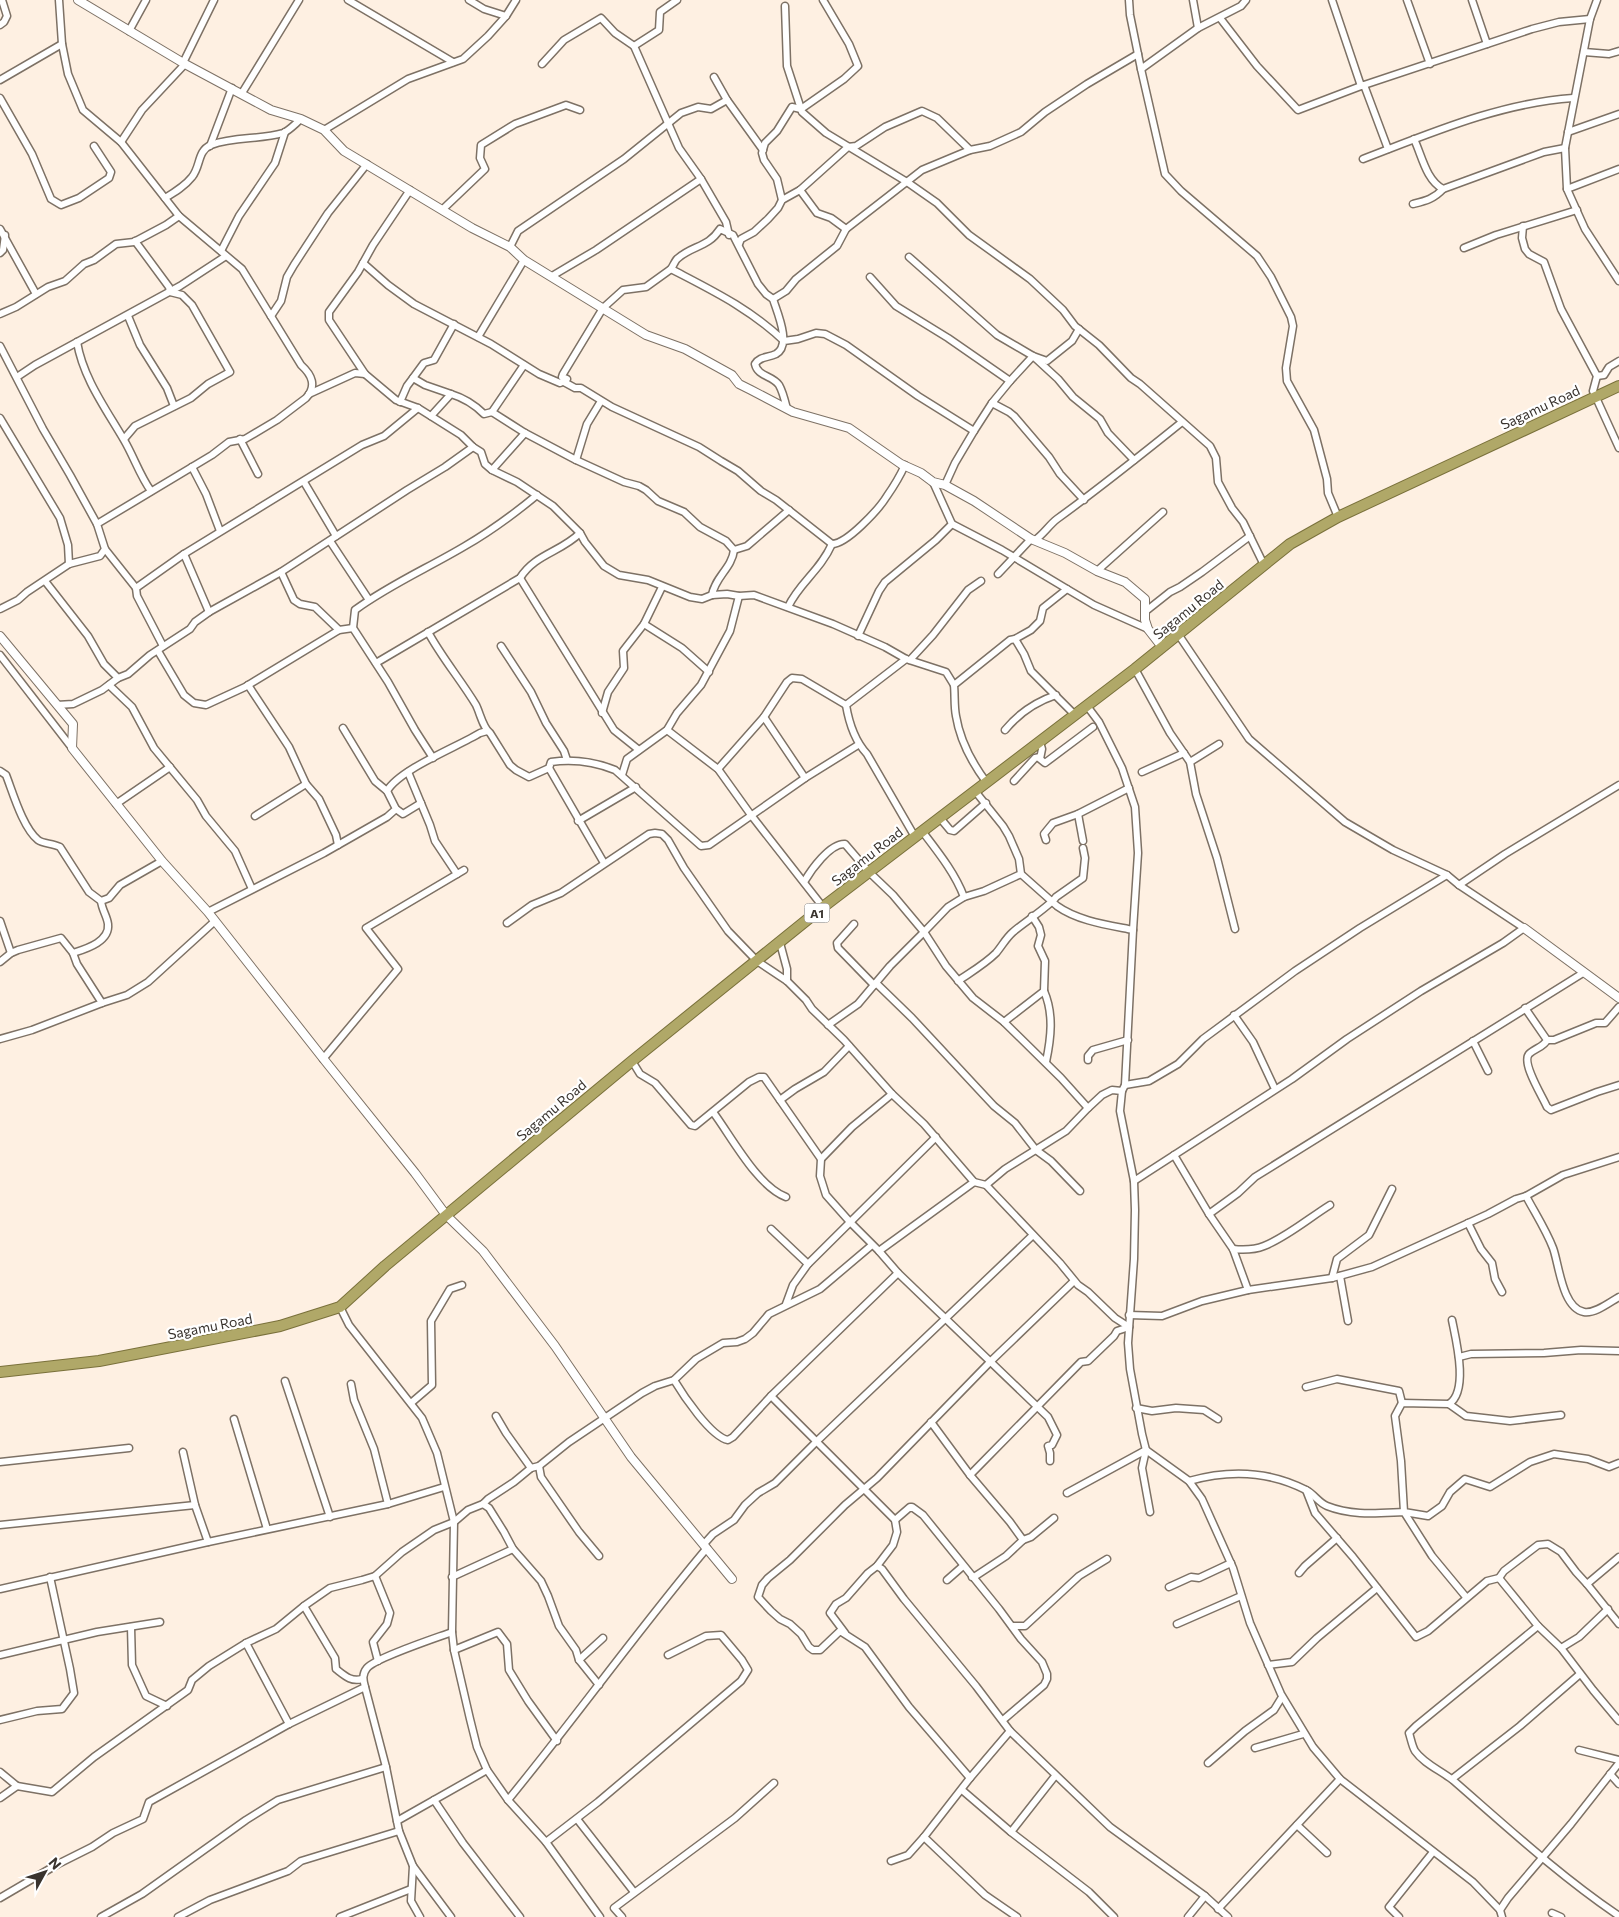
<svg xmlns="http://www.w3.org/2000/svg" width="1619" height="1917" font-family="Commissioner,sans-serif">
	<style>
		.lines { fill: none; stroke-linecap: round; stroke-linejoin: round }
		.minor-casing { stroke: #7d7165; stroke-width: 9 }
		.tertiary-casing { stroke: #7d7165; stroke-width: 10 }
		.trunk-casing { stroke: #7a713b; stroke-width: 12 }
		.minor { stroke: #fff; stroke-width: 6 }
		.tertiary { stroke: #fff; stroke-width: 8 }
		.trunk { stroke: #b0a868; stroke-width: 10 }
		.labels { text-anchor: middle; dominant-baseline: central; stroke-width: 4.5; stroke-linejoin: round; paint-order: stroke }
		.shield { fill: #fff; stroke: #74706d; stroke-width: 1 }
		.shield-label { font-size: 12px; font-weight: bold; fill: #39332e }
		.street-label { font-size: 14px; fill: #39332e; stroke: #fff }
	</style>
	<rect width="100%" height="100%" fill="#fef0e2"/>
	<g class="lines">
		<g class="minor-casing">
			<g id="minor">
				<path d="M348,0L453,62"/>
				<path d="M469,0L484,9L506,16"/>
				<path d="M677,0L660,12L659,30L634,46L679,148L701,179"/>
				<path d="M1129,0L1130,15L1141,69L1165,174L1181,191L1257,256L1271,277L1291,317L1293,326L1286,368L1287,381L1314,430L1327,479L1328,493L1338,517"/>
				<path d="M1193,0L1198,28"/>
				<path d="M1332,0L1361,86"/>
				<path d="M1407,0L1430,64"/>
				<path d="M1472,0L1487,44"/>
				<path d="M1597,0L1590,19L1565,148L1567,189L1585,229L1619,281"/>
				<path d="M785,6L787,66L802,112L826,133L907,182L937,203L969,235L1030,279L1063,310L1075,326L1099,345L1131,378L1140,384L1210,446L1216,458L1218,482L1232,508L1243,522L1264,565"/>
				<path d="M1220,18L1257,66L1298,110L1361,86L1532,29L1559,22L1590,19"/>
				<path d="M0,25L4,22L7,16L2,0"/>
				<path d="M129,31L146,0"/>
				<path d="M1584,52L1609,54L1619,51"/>
				<path d="M183,63L214,0"/>
				<path d="M542,64L564,40L601,18L615,33L634,46"/>
				<path d="M1141,69L1198,28L1241,6L1246,0"/>
				<path d="M714,77L727,100L763,150"/>
				<path d="M0,80L62,44"/>
				<path d="M1364,85L1388,149"/>
				<path d="M242,93L299,0"/>
				<path d="M0,98L32,154L51,199L61,205L79,198L109,178L111,172L94,146"/>
				<path d="M324,130L408,79L463,59L488,36L506,16L516,0"/>
				<path d="M1568,132L1619,114"/>
				<path d="M1414,139C1422,156 1426,180 1443,189L1544,152L1565,148"/>
				<path d="M121,142L142,110L185,64"/>
				<path d="M210,146L232,88"/>
				<path d="M1363,159C1431,133 1500,103 1573,98"/>
				<path d="M1567,189L1619,169"/>
				<path d="M800,190L817,213L831,218L846,229"/>
				<path d="M165,198C175,192 185,186 192,177C201,166 197,151 211,145C234,136 260,140 283,133C289,131 296,123 301,119"/>
				<path d="M782,200L777,179L764,160L762,153L765,143L777,131L792,107L801,109L844,79L858,66L849,44L823,0"/>
				<path d="M1413,204C1425,201 1434,199 1443,189"/>
				<path d="M442,210L485,169L480,158L481,145L515,124L566,105L580,110"/>
				<path d="M1523,226L1522,238L1525,249L1529,254L1544,262L1561,309L1597,376L1593,391L1619,448"/>
				<path d="M0,229L36,294"/>
				<path d="M739,244L741,239L754,232L768,219L778,208L782,200L800,190L848,147L856,146L885,127L922,111L937,118L970,150"/>
				<path d="M510,247L518,231L624,159L681,113L698,107L711,109L727,100"/>
				<path d="M1464,248L1496,235L1577,210"/>
				<path d="M221,251L239,216L275,163L285,132"/>
				<path d="M0,253L3,250L5,235"/>
				<path d="M909,257L997,335L1033,356L1047,361L1072,341L1079,329"/>
				<path d="M363,263L388,285L414,304L491,344L539,374L560,383L566,380"/>
				<path d="M671,269L646,287L623,290L603,308L563,374L562,377L567,379L564,382L575,388H581L612,407L699,447L721,461L738,471L761,491L776,500L832,544C847,544 879,509 887,496C894,486 900,476 905,465"/>
				<path d="M552,276L596,250L701,179L726,222L729,235"/>
				<path d="M870,277L896,306L948,338L1010,381L992,403L974,431"/>
				<path d="M773,299L786,291L796,279L837,246L846,229L922,170L970,150L990,146L1021,132L1045,112L1087,84L1138,54"/>
				<path d="M0,314L16,307L48,287L65,281L84,264L94,260L116,244L134,242L166,225L179,216"/>
				<path d="M128,316L140,345L167,388L174,406"/>
				<path d="M271,316L281,301L287,277L294,265L328,213L367,164"/>
				<path d="M478,337L524,260"/>
				<path d="M77,342C83,378 106,409 124,440C134,457 140,476 151,491"/>
				<path d="M0,346L43,429L70,475L97,524"/>
				<path d="M365,374L396,400L418,408L461,435L473,447L481,452L485,464L492,470L517,482L553,506L580,533L585,542L604,566L619,575L648,580L690,597L702,599L712,595L727,594L739,596L754,595L833,624L885,647L906,659L946,672L954,685"/>
				<path d="M1597,376L1604,375L1609,367L1619,361"/>
				<path d="M17,377L35,365L180,286L226,256"/>
				<path d="M413,378L424,363L434,360L454,324"/>
				<path d="M1010,381L1033,356L1058,379L1073,397L1100,419L1108,433L1134,460"/>
				<path d="M309,394L355,373L365,374L329,320V312L358,272L373,245L410,190"/>
				<path d="M400,402L407,386L413,378L425,385L451,394"/>
				<path d="M992,403L1009,412L1014,416L1049,457L1060,474L1084,500"/>
				<path d="M787,409C785,401 783,392 779,385C772,375 758,377 755,364C760,356 768,358 776,354C792,345 777,312 773,299L766,294L758,284L733,235L720,229C708,248 692,245 677,259C675,261 673,266 671,269C713,291 749,308 784,341L798,339L816,333L825,334L846,345L918,396L974,431L955,463L945,485"/>
				<path d="M492,412L524,365"/>
				<path d="M431,416L451,394C464,398 475,405 484,414L492,412L525,433L576,460L624,482L639,486L646,490L658,501L684,512L700,527L726,541L734,550C732,568 715,577 712,595"/>
				<path d="M0,418L60,518L68,545L69,564"/>
				<path d="M124,439L135,426L191,398L208,384L230,372L192,305L182,295L170,292L169,287L135,241"/>
				<path d="M240,439L258,474"/>
				<path d="M576,460L587,424L601,401"/>
				<path d="M192,467L206,494L220,531"/>
				<path d="M492,470L525,433"/>
				<path d="M304,482L336,536"/>
				<path d="M952,524L1002,550L1067,589"/>
				<path d="M1035,540C1043,535 1049,525 1057,519C1100,488 1141,455 1182,422"/>
				<path d="M330,541L369,600"/>
				<path d="M105,549L136,588"/>
				<path d="M734,550L747,546L789,510"/>
				<path d="M184,554L209,612"/>
				<path d="M1097,571L1163,512"/>
				<path d="M281,572L294,600L300,604L315,607L339,630"/>
				<path d="M998,574L1031,539"/>
				<path d="M520,578L614,730L639,750"/>
				<path d="M45,581L88,636L104,664L118,678"/>
				<path d="M788,607C799,583 820,571 832,544"/>
				<path d="M0,609L18,600L27,592L69,564L100,556L105,549L97,524L212,455L229,442L245,439L277,420L306,398C317,386 312,375 301,365L242,269L179,216L121,142L83,110L68,74L62,44L59,0"/>
				<path d="M1146,611L1170,592L1180,587L1202,572L1250,536"/>
				<path d="M644,624L682,648L709,672"/>
				<path d="M428,632C442,658 461,680 476,705C480,713 483,728 490,733L510,765L516,770L529,777L549,768L551,762C572,759 595,762 615,770L701,846L709,845L805,778L858,745"/>
				<path d="M858,636L879,591L885,582L936,540L952,524L933,482"/>
				<path d="M1015,639L1024,654L1031,671L1075,715"/>
				<path d="M163,646L137,596L136,588L184,554L362,445L384,436L418,408"/>
				<path d="M501,646L531,692L546,723L564,751L567,760"/>
				<path d="M158,651L184,695L194,703L206,705L245,687L339,630L353,628"/>
				<path d="M0,655L72,748"/>
				<path d="M906,659L846,705C849,723 855,741 867,754L915,837"/>
				<path d="M910,660L933,635L968,590L981,581"/>
				<path d="M376,663L520,578C535,554 561,552 580,533"/>
				<path d="M1135,669L1170,733L1190,762L1196,794L1217,858L1235,929"/>
				<path d="M109,685L132,707L154,748L197,800L206,816L235,851L252,889"/>
				<path d="M248,685L289,747L306,784L319,799L336,835L338,845"/>
				<path d="M57,705L73,704L102,690L118,678L128,674L150,655L190,629L195,622L209,612L281,572L407,490L445,467L473,447"/>
				<path d="M1087,706L1099,722L1122,768L1135,807L1138,853L1133,930L1125,1085L1122,1091"/>
				<path d="M602,713L608,692L624,668L623,651L644,624L662,587"/>
				<path d="M764,717L805,778"/>
				<path d="M667,730L718,769L751,815L823,907"/>
				<path d="M1005,730C1019,713 1035,702 1056,695"/>
				<path d="M1040,742L1042,749L1040,759L1045,763L1093,727"/>
				<path d="M433,758L415,730L388,682L353,628L355,610C389,585 428,568 465,546C491,531 514,514 537,495"/>
				<path d="M1190,762L1219,744"/>
				<path d="M549,768L604,863"/>
				<path d="M718,769L764,717L787,682L792,678L802,679L846,705"/>
				<path d="M0,771L6,775C13,793 23,828 38,840C43,844 52,843 60,847L89,892L101,901L109,898L120,885L162,861"/>
				<path d="M408,772L430,825L435,841L457,874"/>
				<path d="M1142,772L1184,753"/>
				<path d="M622,775L627,759L667,730L677,713L701,685L730,631L739,596"/>
				<path d="M1014,781L1035,758L1040,757"/>
				<path d="M987,783C972,763 960,741 956,716C954,706 955,695 954,685L1010,640L1015,639L1031,630L1040,621L1043,608L1067,589L1094,605L1148,629"/>
				<path d="M387,791C400,769 457,747 480,733L487,731"/>
				<path d="M975,791L1003,826L1009,836L1019,859L1021,874L1057,906C1078,921 1108,925 1133,930"/>
				<path d="M116,804L170,767"/>
				<path d="M396,809L403,814L421,803"/>
				<path d="M1078,814L1083,841"/>
				<path d="M255,816L306,784"/>
				<path d="M940,818L950,830L954,831L986,803"/>
				<path d="M578,821L636,787"/>
				<path d="M922,831C938,852 955,873 964,897"/>
				<path d="M1046,840L1044,834L1053,823L1078,814L1129,788"/>
				<path d="M804,882C811,870 830,843 845,844L869,872L893,895L924,932L948,907L964,897L984,891L1021,874"/>
				<path d="M1459,885L1505,854L1619,785"/>
				<path d="M208,912L324,853L387,817L396,809L387,791L375,781L343,728"/>
				<path d="M0,921L11,953"/>
				<path d="M507,923L532,905L561,893L649,834L655,833L662,834L668,840L684,868L728,931L757,961L787,981L806,1000L812,1009L844,1040L892,1094L924,1124L974,1182L986,1185L1005,1169L1066,1131L1088,1108L1102,1095L1112,1090L1122,1091L1120,1111L1134,1181L1135,1210L1134,1259L1128,1343L1130,1369L1142,1434L1146,1450L1142,1468L1150,1512"/>
				<path d="M854,924L837,943L838,948L874,985"/>
				<path d="M780,943L787,969V981"/>
				<path d="M73,953C85,949 110,942 108,924C107,916 102,910 101,901"/>
				<path d="M0,962L11,953L18,950L61,938L73,953L77,964L102,1003"/>
				<path d="M958,981C971,972 985,964 996,953C1002,946 1006,938 1013,932C1023,923 1050,906 1056,897L1083,878L1085,858L1083,848"/>
				<path d="M876,983L912,1018L994,1106L1015,1123L1036,1150L1051,1161L1080,1191"/>
				<path d="M1044,991C1054,1014 1051,1038 1046,1062"/>
				<path d="M1525,1008L1547,1040C1544,1047 1535,1048 1529,1054C1521,1063 1543,1097 1547,1107L1551,1110L1597,1092L1619,1085"/>
				<path d="M1234,1015L1253,1042L1275,1089"/>
				<path d="M1004,1022L1044,991L1045,961L1038,946L1041,935L1039,927L1032,916"/>
				<path d="M828,1025L858,1004L890,966L924,932L946,966L973,998L1004,1022L1061,1078L1088,1108"/>
				<path d="M0,1039L32,1030L102,1003L127,995L148,982L215,921"/>
				<path d="M1547,1040H1554L1596,1023H1605L1619,1007"/>
				<path d="M1473,1041L1488,1071"/>
				<path d="M323,1059L398,969L366,928L464,870"/>
				<path d="M1088,1060V1056L1093,1050L1128,1040"/>
				<path d="M632,1061L640,1074L655,1083L691,1125L695,1126L749,1082L759,1077H764L821,1159L820,1176L826,1195L850,1222L879,1251L898,1273L1048,1417L1057,1435L1052,1445L1048,1446L1050,1453V1461"/>
				<path d="M1125,1085L1149,1081L1178,1064L1203,1039L1295,971L1360,928L1447,875"/>
				<path d="M780,1100L795,1089L824,1072L849,1046"/>
				<path d="M713,1112C731,1136 757,1186 786,1197"/>
				<path d="M1174,1155L1209,1214L1233,1249L1248,1290"/>
				<path d="M821,1159L852,1127L892,1094"/>
				<path d="M1134,1181L1292,1079L1347,1039L1421,991L1503,943L1524,928L1459,885L1447,875L1393,850L1345,822L1249,739L1178,634"/>
				<path d="M986,1185L1060,1263L1078,1285L1088,1292L1115,1318L1129,1327"/>
				<path d="M1526,1196L1563,1175L1619,1157"/>
				<path d="M1209,1214L1238,1193L1255,1177L1583,973"/>
				<path d="M1468,1223L1481,1249L1492,1263L1495,1279L1502,1292"/>
				<path d="M771,1229L808,1264"/>
				<path d="M1233,1249C1243,1250 1254,1250 1264,1246C1287,1237 1309,1218 1330,1205"/>
				<path d="M879,1251L974,1182"/>
				<path d="M1340,1276L1348,1321"/>
				<path d="M1332,1278L1337,1259L1369,1235L1392,1189"/>
				<path d="M786,1304L793,1285L808,1264L936,1137"/>
				<path d="M340,1307L349,1325L422,1418L437,1453L454,1522L452,1632L454,1650L470,1719L477,1747L487,1770L508,1800L546,1842L600,1917"/>
				<path d="M1129,1315L1162,1316L1202,1301L1248,1290L1332,1278L1372,1267L1488,1214L1516,1199L1526,1196C1535,1213 1546,1230 1553,1248C1559,1264 1562,1308 1584,1312C1595,1314 1610,1302 1619,1297"/>
				<path d="M1459,1357L1471,1354L1544,1353L1581,1350L1619,1351"/>
				<path d="M674,1380C683,1395 711,1437 728,1440L733,1437L771,1396L898,1273"/>
				<path d="M285,1381L330,1517"/>
				<path d="M351,1384L354,1400L374,1449L388,1504"/>
				<path d="M1306,1387L1337,1379L1399,1391L1402,1403"/>
				<path d="M771,1396L895,1520L897,1532L893,1545L877,1566L868,1573L846,1598L836,1604L830,1613L845,1633"/>
				<path d="M411,1403L432,1385L431,1321L450,1289L462,1285"/>
				<path d="M1449,1404C1469,1391 1456,1340 1452,1320"/>
				<path d="M1136,1408L1152,1411L1176,1408L1204,1410L1218,1419"/>
				<path d="M1561,1415L1510,1421L1466,1416L1449,1404L1402,1403L1395,1416L1401,1461L1404,1512L1428,1516L1442,1506L1450,1492L1465,1479L1490,1487L1530,1462L1554,1454L1588,1459L1609,1467L1619,1463"/>
				<path d="M496,1416L506,1433L531,1468"/>
				<path d="M234,1419L267,1529"/>
				<path d="M931,1422L970,1475L1010,1522L1023,1540"/>
				<path d="M1146,1450L1189,1481L1202,1499L1233,1568L1250,1623L1281,1694L1313,1747L1340,1779L1473,1882L1500,1910L1502,1917"/>
				<path d="M183,1452L195,1505L208,1542"/>
				<path d="M0,1462L129,1448"/>
				<path d="M539,1466L541,1477L579,1532L599,1556"/>
				<path d="M970,1475L1081,1362L1088,1361L1114,1336L1117,1331L1129,1327"/>
				<path d="M1189,1481C1228,1470 1269,1471 1306,1490C1314,1494 1319,1503 1327,1506C1352,1516 1378,1513 1404,1512L1432,1556L1466,1597"/>
				<path d="M1306,1490L1315,1513L1353,1557L1416,1637L1428,1631L1487,1581L1499,1578L1504,1571L1538,1545L1548,1544L1561,1552L1576,1572L1587,1584"/>
				<path d="M1067,1493L1146,1450"/>
				<path d="M483,1504L489,1508L504,1532L513,1549L541,1581L548,1596L559,1626L576,1650L579,1660L599,1685"/>
				<path d="M895,1520L910,1507H912L923,1515L999,1609L1021,1639L1042,1662L1047,1674V1679L1044,1685L1003,1720"/>
				<path d="M0,1525L195,1505"/>
				<path d="M704,1544L713,1534L734,1520L745,1505L758,1493L775,1483L816,1442L1033,1235"/>
				<path d="M1619,1557L1587,1584L1619,1624"/>
				<path d="M877,1566L882,1569L904,1599L976,1686L1010,1731L970,1778L924,1837L908,1855L891,1861"/>
				<path d="M1299,1573L1305,1566L1337,1538"/>
				<path d="M375,1576L390,1613L387,1624L373,1642L378,1661"/>
				<path d="M452,1577L513,1549"/>
				<path d="M972,1577H974L1006,1556L1023,1540L1031,1537L1054,1518"/>
				<path d="M1499,1578L1538,1626L1561,1648L1593,1690L1619,1721"/>
				<path d="M947,1580L963,1566"/>
				<path d="M1169,1587L1191,1577L1199,1578L1231,1563"/>
				<path d="M0,1589L208,1542L388,1504L444,1487"/>
				<path d="M304,1606L335,1658L336,1669C345,1676 351,1682 362,1679"/>
				<path d="M1177,1624L1241,1596"/>
				<path d="M1012,1626H1025L1079,1576L1107,1559"/>
				<path d="M1538,1626L1416,1726L1409,1733C1411,1739 1412,1746 1415,1751C1424,1764 1442,1771 1454,1781C1508,1828 1560,1876 1619,1916"/>
				<path d="M131,1627L132,1665L146,1696L167,1706"/>
				<path d="M246,1643L289,1724"/>
				<path d="M1561,1648L1579,1637L1608,1609"/>
				<path d="M454,1650L498,1632L507,1644L509,1670L528,1701L557,1741"/>
				<path d="M0,1655L97,1632L160,1622"/>
				<path d="M579,1660L603,1638"/>
				<path d="M1268,1665L1292,1662L1317,1638L1377,1588"/>
				<path d="M365,1687L386,1767L399,1831L413,1866L411,1901L420,1917"/>
				<path d="M0,1720L37,1711L62,1709L74,1693L70,1669L50,1577"/>
				<path d="M1010,1731L1110,1827L1205,1896L1228,1917"/>
				<path d="M1255,1748L1303,1734"/>
				<path d="M1579,1750L1619,1760"/>
				<path d="M1208,1763L1245,1731L1274,1710L1282,1697"/>
				<path d="M0,1772L17,1786"/>
				<path d="M1610,1774L1619,1784"/>
				<path d="M970,1778L909,1707L865,1647L840,1631L820,1650H813L809,1647L801,1634L790,1624L780,1619L771,1611L758,1597L762,1585L768,1578L790,1560L845,1505L877,1478L991,1361L1074,1281"/>
				<path d="M1452,1779L1520,1726L1580,1674"/>
				<path d="M962,1790L1011,1832L1089,1892L1114,1917"/>
				<path d="M0,1798L17,1786L52,1792L94,1757L188,1690L192,1680L209,1666L246,1643L276,1629L304,1606L330,1588L362,1580L375,1576L402,1552L434,1530L454,1522L468,1510L483,1504L488,1499L514,1482L531,1468L539,1466L569,1442L642,1393L655,1386L674,1380L696,1359L723,1343L737,1342L745,1339L753,1333L769,1314L820,1289L872,1245"/>
				<path d="M434,1800L463,1843L520,1917"/>
				<path d="M508,1800C576,1717 638,1630 707,1548"/>
				<path d="M577,1819L634,1892"/>
				<path d="M397,1821L487,1770"/>
				<path d="M1297,1825L1327,1853"/>
				<path d="M1011,1832L1055,1776"/>
				<path d="M924,1837L985,1895L1017,1917"/>
				<path d="M546,1842L598,1802L741,1681L748,1670L742,1660L721,1635L706,1636L668,1655"/>
				<path d="M413,1866L451,1917"/>
				<path d="M0,1898L58,1864L92,1847L113,1833L143,1819L149,1802L289,1724L365,1687C363,1680 362,1674 367,1668C375,1658 436,1638 452,1632"/>
				<path d="M1218,1909L1340,1779"/>
				<path d="M1500,1910L1508,1898L1571,1824L1619,1763"/>
				<path d="M1552,1913L1561,1917"/>
				<path d="M101,1917L142,1894L246,1820L278,1800L386,1767"/>
				<path d="M178,1917L210,1900L288,1871L301,1861L399,1831"/>
				<path d="M340,1917L411,1889"/>
				<path d="M622,1917L614,1908L735,1818L774,1783"/>
				<path d="M1188,1917L1205,1896"/>
				<path d="M1399,1917L1389,1907L1433,1852"/>
			</g>
		</g>
		<g class="tertiary-casing">
			<g id="tertiary">
				<path d="M78,0L185,64L271,110L301,119L324,130L344,151L472,228L510,247L524,260L646,335L685,349L732,375L739,384L751,390L793,412L849,428L901,464L921,473L933,482L945,485L974,501L1031,539L1065,553L1097,571L1125,582L1145,599V620L1148,629L1162,647"/>
				<path d="M0,636L73,724L72,748L162,861L208,912L326,1062L415,1173L446,1215L483,1251L555,1346L631,1457L732,1579"/>
				<path d="M1524,928L1619,998"/>
			</g>
		</g>
		<g class="trunk-casing">
			<path id="trunk" d="M0,1372L99,1361L280,1326L340,1307L385,1266L632,1061L823,907L1135,669L1290,544L1338,517L1619,386"/>
		</g>
		<use href="#minor" class="minor"/>
		<use href="#tertiary" class="tertiary"/>
		<use href="#trunk" class="trunk"/>
	</g>
	<g class="labels">
		<rect class="shield" x="804.5" y="903.5" width="25" height="19" rx="4"/>
		<g class="shield-label">
			<text x="817" y="913">A1</text>
		</g>
		<g class="street-label">
			<text transform="translate(1540 407) rotate(-25)">Sagamu Road</text>
			<text transform="translate(1188 609) rotate(-39)">Sagamu Road</text>
			<text transform="translate(867 856) rotate(-38)">Sagamu Road</text>
			<text transform="translate(551 1110) rotate(-40)">Sagamu Road</text>
			<text transform="translate(210 1326) rotate(-11)">Sagamu Road</text>
		</g>
	</g>
	<g transform="translate(45 1872) rotate(50)" stroke="#ffffff" stroke-width="4" paint-order="stroke">
	<path d="M0-4L9 19L0 12L-9 19Z" fill="#39332e"/>
	<text y="-8" font-size="14" font-weight="bold" text-anchor="middle" fill="#39332e">N</text>
	</g>
</svg>
